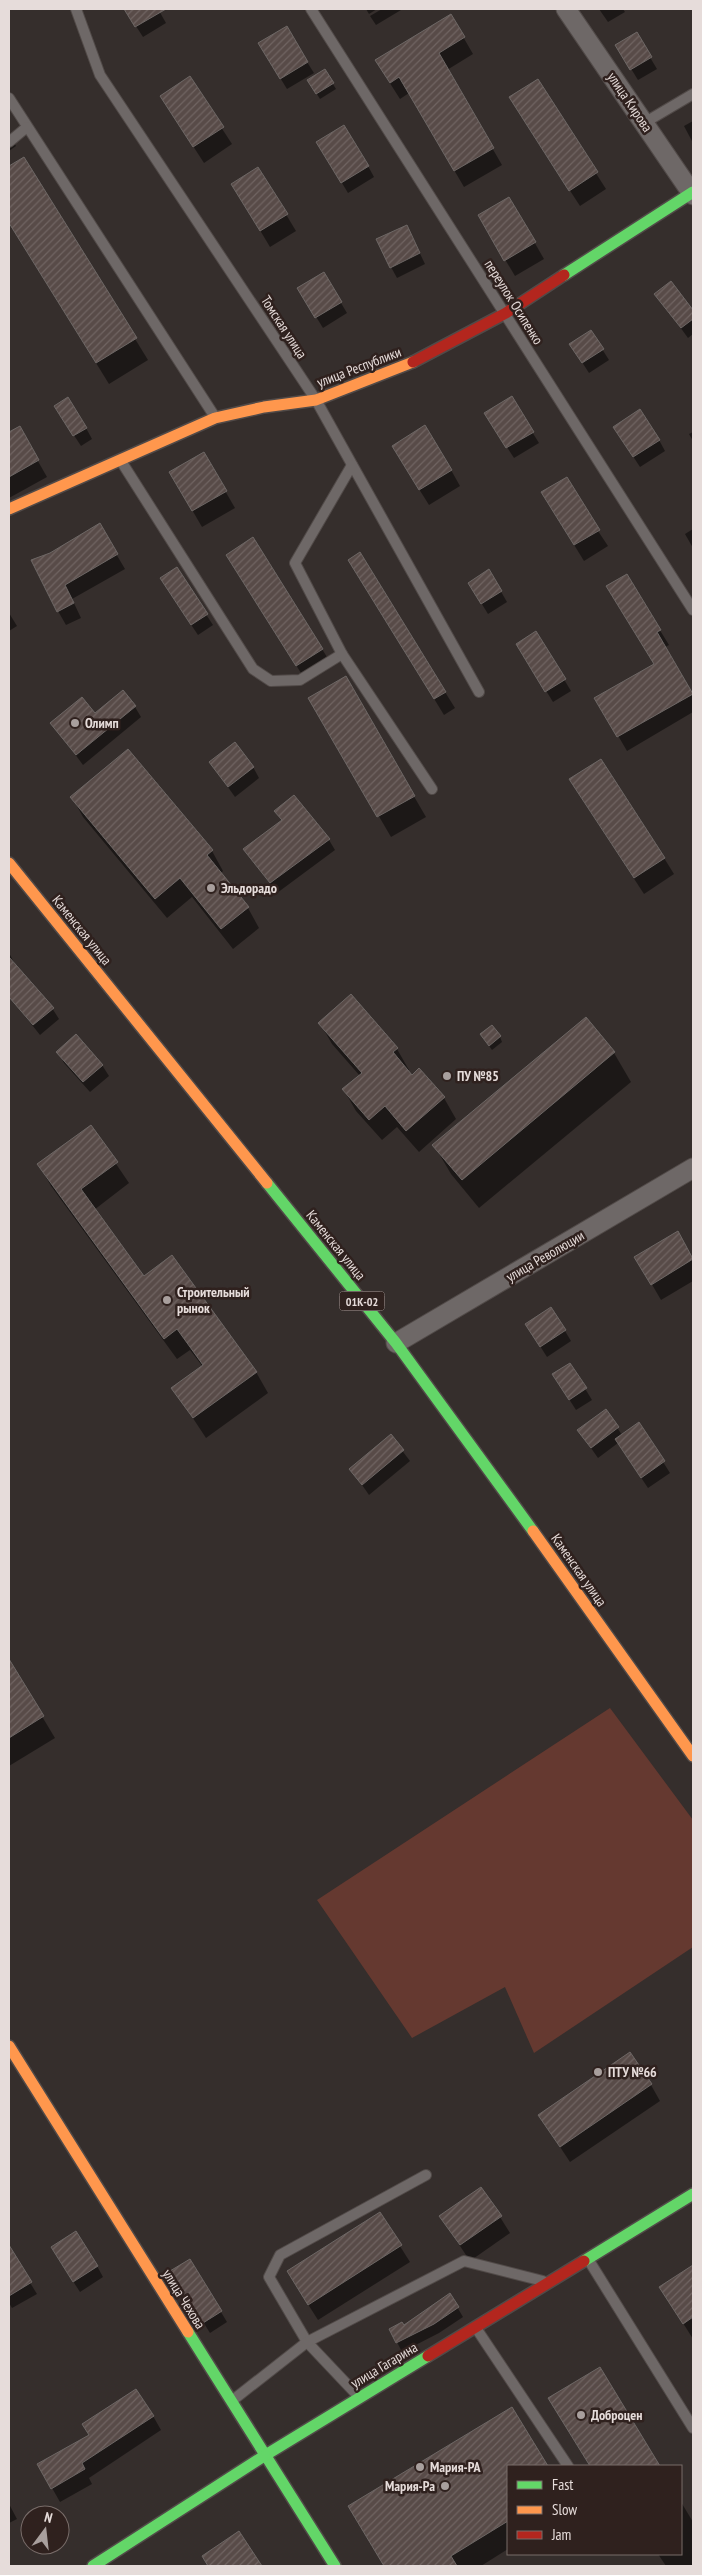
<svg xmlns="http://www.w3.org/2000/svg" width="702" height="2575" font-family="'PT Sans Narrow',sans-serif">
	<style>
		.grass { fill: #653930 }
		.shadow { fill: #0007 }
		.building { fill: url(#building-hatch); stroke: #6d6765 }
		.lines { fill: none; stroke-linecap: round; stroke-linejoin: round }
		.lane-casing { stroke: #514a48; stroke-width: 12 }
		.street-casing { stroke: #514a48; stroke-width: 21 }
		.fast-casing { stroke: #514a48; stroke-width: 14 }
		.slow-casing { stroke: #514a48; stroke-width: 14 }
		.jam-casing { stroke: #514a48; stroke-width: 14 }
		.lane { stroke: #6e6867; stroke-width: 10 }
		.street { stroke: #6e6867; stroke-width: 19 }
		.fast { stroke: #63d668; stroke-width: 11 }
		.slow { stroke: #ff974d; stroke-width: 11 }
		.jam { stroke: #b3261e; stroke-width: 11 }
		.poi-dot { fill: #a89f9d; stroke: #2f211e; stroke-width: 2 }
		.labels { text-anchor: middle; dominant-baseline: central; stroke-width: 5; stroke-linejoin: round; paint-order: stroke }
		.shield { fill: #2f211e; stroke: #afa4a2; stroke-width: 1 }
		.shield-label { font-size: 12px; font-weight: bold; fill: #e6dcda }
		.street-label { font-size: 14px; fill: #e6dcda; stroke: #2f211e }
		.poi-label { font-size: 14px; font-weight: bold; fill: #e6dcda; stroke: #2f211e; text-anchor: start }
	</style>
	<defs>
		<pattern id="building-hatch" width="6" height="6" patternUnits="userSpaceOnUse" patternTransform="scale(1.25)"><rect width="6" height="6" fill="#584b48"/><path d="M-1 1l2-2M0 6l6-6M5 7l2-2" fill="none" stroke="#706462"/></pattern>
	</defs>
	<rect width="100%" height="100%" fill="#352e2c"/>
	<path class="grass" d="M610,1708L693,1820V1947L534,2053L505,1987L412,2038L317,1900Z"/>
	<g class="shadow">
		<path d="M125,9H158L166,23L143,37Z"/>
		<path d="M366,9H377L369,14Z"/>
		<path d="M382,9H400L401,10L376,25L370,16Z"/>
		<path d="M599,9H623L625,12L608,22Z"/>
		<path d="M451,16L473,54L447,70L502,165L464,187L409,93L400,99L386,77Z"/>
		<path d="M636,34L657,69L638,80L617,46Z"/>
		<path d="M266,55L307,62L314,73L287,89Z"/>
		<path d="M324,70L336,89L320,99L308,80Z"/>
		<path d="M189,78L232,144L204,163L171,112Z"/>
		<path d="M537,81L606,189L580,206L520,114Z"/>
		<path d="M693,121V143L684,126Z"/>
		<path d="M9,134L16,146L9,151Z"/>
		<path d="M324,153L368,166L374,177L348,193Z"/>
		<path d="M24,158L148,360L109,384L9,222V168Z"/>
		<path d="M258,168L296,231L270,247L242,200Z"/>
		<path d="M509,198L544,259L515,276L479,216Z"/>
		<path d="M412,237L425,264L397,278L391,267Z"/>
		<path d="M671,283L693,312V334L688,338L656,294Z"/>
		<path d="M299,289L341,303L347,313L323,328Z"/>
		<path d="M571,345L602,349L609,360L589,373Z"/>
		<path d="M511,398L539,443L514,458L492,424Z"/>
		<path d="M62,417L86,428L92,439L81,446Z"/>
		<path d="M19,428L47,477L9,498V434Z"/>
		<path d="M693,432V441L689,434Z"/>
		<path d="M621,438L659,440L665,451L640,467Z"/>
		<path d="M203,453L235,508L202,527L170,472Z"/>
		<path d="M402,462L451,470L460,486L429,505Z"/>
		<path d="M552,509L598,531L608,546L584,561Z"/>
		<path d="M99,525L125,569L72,599L81,618L66,625L58,611L50,554Z"/>
		<path d="M693,529V548L685,534Z"/>
		<path d="M253,539L332,665L306,681L237,571Z"/>
		<path d="M176,569L213,625L198,635L167,589Z"/>
		<path d="M489,571L507,602L488,614L469,583Z"/>
		<path d="M626,575L669,645L665,647L693,697V712L627,751L596,698L655,664Z"/>
		<path d="M359,576L445,692L455,708L444,715Z"/>
		<path d="M9,613L17,626L9,631Z"/>
		<path d="M536,633L571,691L553,702L524,655Z"/>
		<path d="M345,678L426,817L391,837L310,698Z"/>
		<path d="M135,707L141,717L83,765L52,723Z"/>
		<path d="M127,751L212,851L223,871L220,874L248,908L259,928L233,949L192,897L167,918L83,817L72,797Z"/>
		<path d="M210,762L253,767L259,778L235,797Z"/>
		<path d="M580,796L664,858L674,874L644,894Z"/>
		<path d="M276,811L329,840L335,850L277,893L245,849L282,821Z"/>
		<path d="M9,953L17,968L52,1008L59,1019L40,1035L9,996Z"/>
		<path d="M586,1019L614,1053L631,1082L479,1208L451,1174L434,1145Z"/>
		<path d="M320,1023L397,1049L409,1070L407,1071L412,1077L419,1070L444,1098L456,1119L419,1152L397,1127L382,1140L356,1111L344,1090L360,1076L332,1044Z"/>
		<path d="M481,1035L500,1037L502,1042L492,1050Z"/>
		<path d="M58,1052L102,1065L109,1076L90,1092L64,1063Z"/>
		<path d="M91,1127L129,1183L94,1210L143,1278L256,1372L268,1393L206,1438L173,1388L203,1367L190,1350L177,1359L51,1186L39,1165Z"/>
		<path d="M677,1232L693,1259V1281L661,1300L636,1257Z"/>
		<path d="M565,1331L571,1341L547,1357L533,1335Z"/>
		<path d="M570,1364L592,1400L576,1410L560,1385Z"/>
		<path d="M606,1411L622,1435L639,1424L670,1473L648,1488L618,1443L598,1458L579,1431Z"/>
		<path d="M391,1436L410,1461L369,1495L351,1469Z"/>
		<path d="M11,1665L55,1738L9,1766V1666Z"/>
		<path d="M651,2085L660,2101L570,2162L539,2115Z"/>
		<path d="M379,2213L410,2262L318,2320L297,2287Z"/>
		<path d="M440,2216L500,2217L510,2233L470,2261Z"/>
		<path d="M11,2252L37,2294L12,2308L9,2303V2253Z"/>
		<path d="M58,2258L97,2266L103,2277L80,2292Z"/>
		<path d="M190,2261L227,2322L210,2333L178,2282Z"/>
		<path d="M693,2266V2339L661,2288Z"/>
		<path d="M450,2295L463,2317L439,2333L402,2352L391,2330L404,2326Z"/>
		<path d="M600,2369L659,2466H590L562,2419Z"/>
		<path d="M511,2409L546,2466H508V2549L481,2566H385L362,2528Z"/>
		<path d="M153,2416L161,2430L89,2478L92,2484L60,2502L39,2465Z"/>
		<path d="M681,2502L693,2522V2566H666L658,2554H681Z"/>
		<path d="M9,2504L17,2519L9,2523Z"/>
		<path d="M238,2533L260,2566H209L203,2556Z"/>
	</g>
	<g class="building">
		<path d="M124,9H166L135,27Z"/>
		<path d="M451,14L465,37L439,53L494,148L454,171L399,77L390,83L375,60Z"/>
		<path d="M287,26L308,62L280,79L258,43Z"/>
		<path d="M637,32L652,57L630,70L615,45Z"/>
		<path d="M325,69L334,83L316,94L307,80Z"/>
		<path d="M190,76L224,127L193,147L160,96Z"/>
		<path d="M538,79L598,172L569,191L509,97Z"/>
		<path d="M344,125L369,166L341,183L316,142Z"/>
		<path d="M24,157L137,338L96,363L9,223V166Z"/>
		<path d="M258,167L288,214L260,231L231,184Z"/>
		<path d="M509,197L536,242L504,261L478,215Z"/>
		<path d="M407,225L420,253L390,268L376,239Z"/>
		<path d="M324,272L342,302L315,318L297,288Z"/>
		<path d="M671,281L693,310V319L681,328L654,294Z"/>
		<path d="M591,330L604,349L582,363L569,344Z"/>
		<path d="M512,396L534,432L506,448L484,413Z"/>
		<path d="M68,397L87,428L73,436L54,406Z"/>
		<path d="M640,409L660,440L633,457L613,427Z"/>
		<path d="M425,425L452,470L419,490L392,446Z"/>
		<path d="M20,426L39,460L9,477V432Z"/>
		<path d="M204,452L227,491L192,511L169,472Z"/>
		<path d="M567,477L600,530L574,545L541,492Z"/>
		<path d="M100,523L118,554L65,585L74,603L57,612L31,560L50,553Z"/>
		<path d="M253,537L323,649L296,666L226,555Z"/>
		<path d="M360,552L446,692L434,699L348,560Z"/>
		<path d="M177,567L208,614L191,625L160,578Z"/>
		<path d="M489,569L502,591L481,604L468,583Z"/>
		<path d="M627,574L661,630L657,632L693,694L617,737L594,698L654,664L606,586Z"/>
		<path d="M536,631L566,679L545,692L516,644Z"/>
		<path d="M346,676L415,796L377,817L308,698Z"/>
		<path d="M123,690L136,706L76,755L50,723L82,697L95,713Z"/>
		<path d="M235,742L254,767L228,787L209,762Z"/>
		<path d="M128,749L213,850L207,855L249,907L221,929L180,878L155,899L70,797Z"/>
		<path d="M601,759L665,858L634,878L569,779Z"/>
		<path d="M294,795L330,839L270,883L243,849L282,820L274,811Z"/>
		<path d="M9,957L54,1008L33,1025L9,997Z"/>
		<path d="M351,994L398,1048L393,1052L412,1075L419,1068L445,1097L406,1131L385,1106L369,1120L342,1089L362,1073L318,1023Z"/>
		<path d="M586,1017L615,1052L462,1180L432,1145Z"/>
		<path d="M492,1025L501,1036L489,1046L480,1034Z"/>
		<path d="M76,1034L103,1065L83,1082L56,1052Z"/>
		<path d="M91,1125L118,1162L81,1189L144,1276L172,1255L257,1372L193,1418L171,1388L203,1365L177,1329L164,1339L37,1164Z"/>
		<path d="M678,1231L693,1259L651,1285L634,1257Z"/>
		<path d="M551,1307L566,1330L540,1347L525,1324Z"/>
		<path d="M570,1363L587,1388L569,1400L552,1374Z"/>
		<path d="M606,1409L619,1427L591,1448L577,1430Z"/>
		<path d="M639,1422L665,1461L641,1478L615,1439Z"/>
		<path d="M391,1434L404,1450L362,1485L349,1469Z"/>
		<path d="M9,1659L44,1716L9,1738Z"/>
		<path d="M630,2052L652,2084L560,2147L538,2115Z"/>
		<path d="M481,2187L502,2216L460,2245L439,2216Z"/>
		<path d="M380,2212L402,2245L308,2305L287,2271Z"/>
		<path d="M76,2231L98,2266L73,2282L51,2247Z"/>
		<path d="M9,2245L32,2282L9,2296Z"/>
		<path d="M190,2259L222,2311L203,2323L170,2271Z"/>
		<path d="M693,2265V2317L683,2324L659,2287Z"/>
		<path d="M450,2293L459,2307L434,2324L396,2343L389,2329L402,2322L404,2325Z"/>
		<path d="M600,2367L660,2466H590L548,2398Z"/>
		<path d="M136,2389L154,2416L82,2463L85,2469L51,2489L37,2464L89,2435L82,2424Z"/>
		<path d="M512,2407L548,2466H508V2521L451,2556L457,2566H384L348,2506Z"/>
		<path d="M239,2531L262,2566H208L202,2556Z"/>
	</g>
	<g class="lines">
		<g class="lane-casing">
			<g id="lane">
				<path d="M76,9L100,75L316,400L479,692"/>
				<path d="M311,9L693,610"/>
				<path d="M9,98L215,417"/>
				<path d="M644,123L693,94"/>
				<path d="M9,142L27,127"/>
				<path d="M121,461L253,669L271,681L300,680L342,654"/>
				<path d="M352,465L295,563L342,654L432,789"/>
				<path d="M588,2259L693,2428"/>
				<path d="M476,2328L568,2466"/>
				<path d="M359,2397L307,2342L269,2277L280,2255L426,2175"/>
				<path d="M233,2400L307,2342L464,2261L543,2281"/>
			</g>
		</g>
		<g class="street-casing">
			<g id="street">
				<path d="M566,9L693,195"/>
				<path d="M396,1343L693,1168"/>
			</g>
		</g>
		<g class="fast-casing">
			<g id="fast">
				<path d="M564,275L693,192"/>
				<path d="M267,1183L396,1343L533,1531"/>
				<path d="M584,2261L693,2194"/>
				<path d="M188,2332L335,2566"/>
				<path d="M93,2566L264,2456L428,2356"/>
			</g>
		</g>
		<g class="slow-casing">
			<g id="slow">
				<path d="M9,509L215,418L264,407L316,400L413,362"/>
				<path d="M9,863L267,1183"/>
				<path d="M533,1531L693,1756"/>
				<path d="M9,2046L188,2332"/>
			</g>
		</g>
		<g class="jam-casing">
			<g id="jam">
				<path d="M413,362L506,313L564,275"/>
				<path d="M428,2356L584,2261"/>
			</g>
		</g>
		<use href="#lane" class="lane"/>
		<use href="#street" class="street"/>
		<use href="#fast" class="fast"/>
		<use href="#slow" class="slow"/>
		<use href="#jam" class="jam"/>
	</g>
	<g class="poi-dot">
		<circle cx="75" cy="723" r="5"/>
		<circle cx="211" cy="888" r="5"/>
		<circle cx="447" cy="1076" r="5"/>
		<circle cx="167" cy="1300" r="5"/>
		<circle cx="598" cy="2072" r="5"/>
		<circle cx="581" cy="2415" r="5"/>
		<circle cx="420" cy="2467" r="5"/>
		<circle cx="445" cy="2486" r="5"/>
	</g>
	<g class="labels">
		<rect class="shield" x="339.5" y="1291.5" width="45" height="19" rx="4"/>
		<g class="shield-label">
			<text x="362" y="1301">01К-02</text>
		</g>
		<g class="street-label">
			<text transform="translate(630 102) rotate(56)">улица Кирова</text>
			<text transform="translate(514 302) rotate(58)">переулок Осипенко</text>
			<text transform="translate(284 327) rotate(57)">Томская улица</text>
			<text transform="translate(359 367) rotate(-21)">улица Республики</text>
			<text transform="translate(82 930) rotate(51)">Каменская улица</text>
			<text transform="translate(336 1245) rotate(51)">Каменская улица</text>
			<text transform="translate(545 1256) rotate(-30)">улица Революции</text>
			<text transform="translate(579 1570) rotate(55)">Каменская улица</text>
			<text transform="translate(184 2299) rotate(58)">улица Чехова</text>
			<text transform="translate(384 2365) rotate(-31)">улица Гагарина</text>
		</g>
		<g class="poi-label">
			<text x="85" y="723">Олимп</text>
			<text x="221" y="888">Эльдорадо</text>
			<text x="457" y="1076">ПУ №85</text>
			<text x="177" y="1292">Строительный<tspan x="177" dy="16">рынок</tspan></text>
			<text x="608" y="2072">ПТУ №66</text>
			<text x="591" y="2415">Доброцен</text>
			<text x="430" y="2467">Мария-РА</text>
			<text x="435" y="2486" text-anchor="end">Мария-Ра</text>
		</g>
	</g>
	<rect width="702" height="2575" fill="none" stroke="#e6dcda" stroke-width="20"/>
	<rect x="507" y="2465" width="175" height="90" fill="#2f211e" stroke="#786c69"/>
	<rect x="517" y="2481" width="25" height="8" fill="#63d668" stroke="#786c69"/>
	<text x="552" y="2490" font-size="15" fill="#e6dcda">Fast</text>
	<rect x="517" y="2506" width="25" height="8" fill="#ff974d" stroke="#786c69"/>
	<text x="552" y="2515" font-size="15" fill="#e6dcda">Slow</text>
	<rect x="517" y="2531" width="25" height="8" fill="#b3261e" stroke="#786c69"/>
	<text x="552" y="2540" font-size="15" fill="#e6dcda">Jam</text>
	<g transform="translate(45 2530) rotate(15)"><circle r="24" fill="#2f211e" stroke="#786c69"/>
	<path d="M0-4L9 19L0 12L-9 19Z" fill="#a89f9d"/>
	<text y="-8" font-size="14" font-weight="bold" text-anchor="middle" fill="#e6dcda">N</text>
	</g>
</svg>
